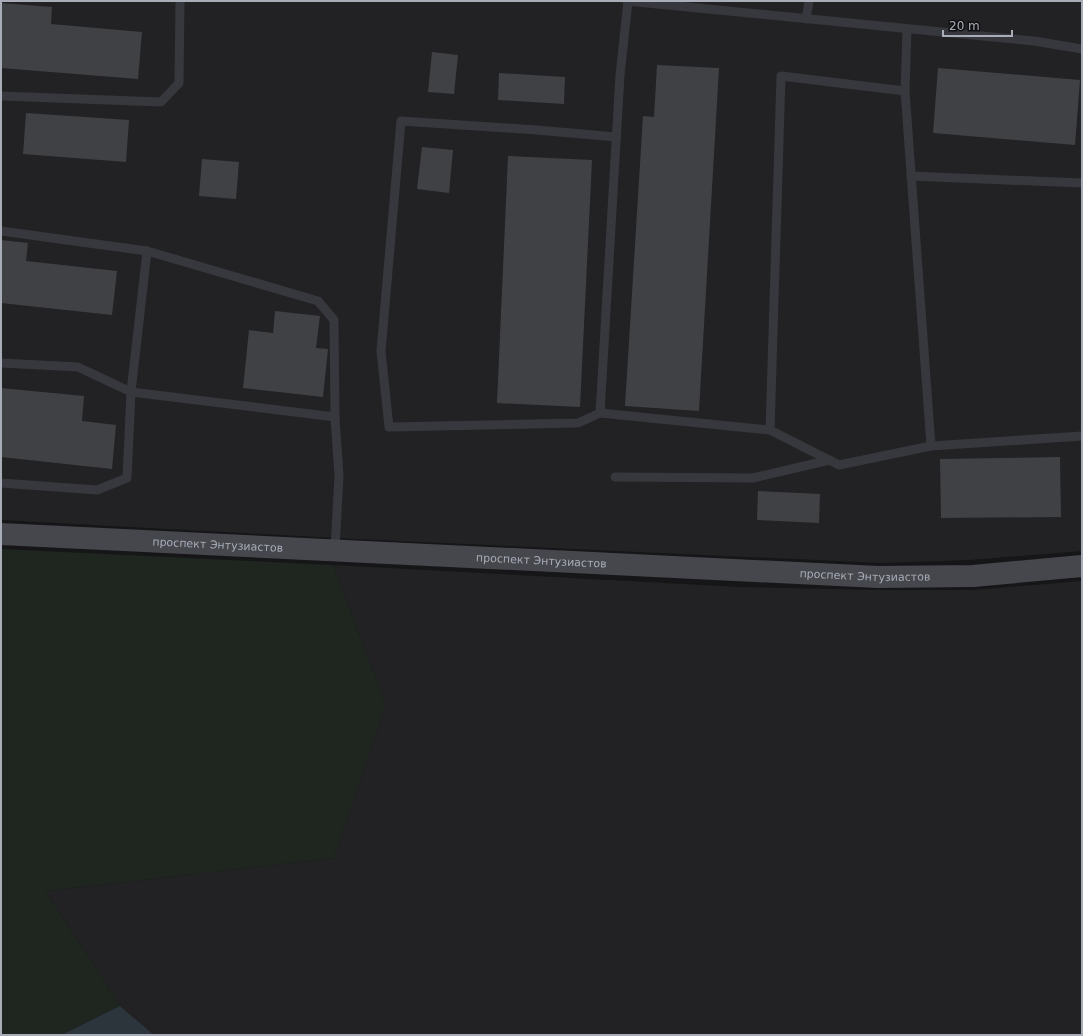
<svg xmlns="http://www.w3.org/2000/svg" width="1083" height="1036" font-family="'DejaVu Sans',sans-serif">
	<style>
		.built { fill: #222225 }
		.green { fill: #1e261f }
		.water { fill: #2c353c }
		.building { fill: #404145 }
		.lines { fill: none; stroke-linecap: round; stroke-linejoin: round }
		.lane { stroke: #37383d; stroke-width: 9 }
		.secondary { stroke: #45474d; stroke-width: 22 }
		.labels { text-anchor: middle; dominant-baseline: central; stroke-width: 3; stroke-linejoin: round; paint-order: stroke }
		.street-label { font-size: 11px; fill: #a8adb8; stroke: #111113 }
	</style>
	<rect width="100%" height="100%" fill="#161618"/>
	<g class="built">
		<path d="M1,1H1082V551L969,560L881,563L355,539L1,520Z"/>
		<path d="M333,565L738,587L875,590H972L1082,581V1035H154L120,1006L46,891L334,858L386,705Z"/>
	</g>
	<path class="green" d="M1,549L333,565L386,705L334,858L46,891L120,1006L61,1035H1Z"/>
	<path class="water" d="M120,1006L154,1035H61Z"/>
	<g class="building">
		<path d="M1,3L52,7L51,24L142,32L138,79L1,68Z"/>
		<path d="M432,52L458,55L454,94L428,92Z"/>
		<path d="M657,65L719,68L699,411L625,406L643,116L654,117Z"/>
		<path d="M938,68L1080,80L1075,145L933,133Z"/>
		<path d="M499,73L565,77L564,104L498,100Z"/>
		<path d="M26,113L129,120L126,162L23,154Z"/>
		<path d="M422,147L453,150L449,193L417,189Z"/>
		<path d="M508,156L592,160L580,407L497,403Z"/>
		<path d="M202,159L239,162L236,199L199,196Z"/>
		<path d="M1,240L28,243L26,261L117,271L112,315L1,303Z"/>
		<path d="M275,311L320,316L316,348L328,349L323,397L243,388L249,330L273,333Z"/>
		<path d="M1,388L84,396L82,421L116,425L112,469L1,457Z"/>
		<path d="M1060,457L1061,517L941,518L940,459Z"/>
		<path d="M758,491L820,494L819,523L757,520Z"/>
	</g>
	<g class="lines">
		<g class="lane">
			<path d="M627,1L1034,41L1082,49"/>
			<path d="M628,1L620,75L600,413L770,430"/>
			<path d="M806,19L809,1"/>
			<path d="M907,29L905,91L931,446L1082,436"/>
			<path d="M905,91L781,76L770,430L839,465L931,446"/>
			<path d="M1,96L161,102L179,83L180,1"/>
			<path d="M911,176L1082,183"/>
			<path d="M1,231L147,251L318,301L334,320L335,418L339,476L335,549"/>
			<path d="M1,363L78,367L131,392L335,417"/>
			<path d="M600,413L578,423L389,427L381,351L401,121L537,130L616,137"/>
			<path d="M615,477L753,478L830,460"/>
			<path d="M1,483L97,490L127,478L131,392L147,251"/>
		</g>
		<path class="secondary" id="s1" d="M1,534L878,577L973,576L1082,566"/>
	</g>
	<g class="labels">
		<g class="street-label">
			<text stroke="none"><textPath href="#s1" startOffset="217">проспект Энтузиастов</textPath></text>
			<text stroke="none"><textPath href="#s1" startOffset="541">проспект Энтузиастов</textPath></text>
			<text stroke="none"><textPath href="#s1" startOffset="865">проспект Энтузиастов</textPath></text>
		</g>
	</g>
	<rect width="1083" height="1036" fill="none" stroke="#a8adb8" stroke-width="4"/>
	<path d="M943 30v6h69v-6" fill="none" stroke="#a8adb8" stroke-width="2"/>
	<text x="949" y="30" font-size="12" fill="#a8adb8" stroke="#111113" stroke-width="3" paint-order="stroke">20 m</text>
</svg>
